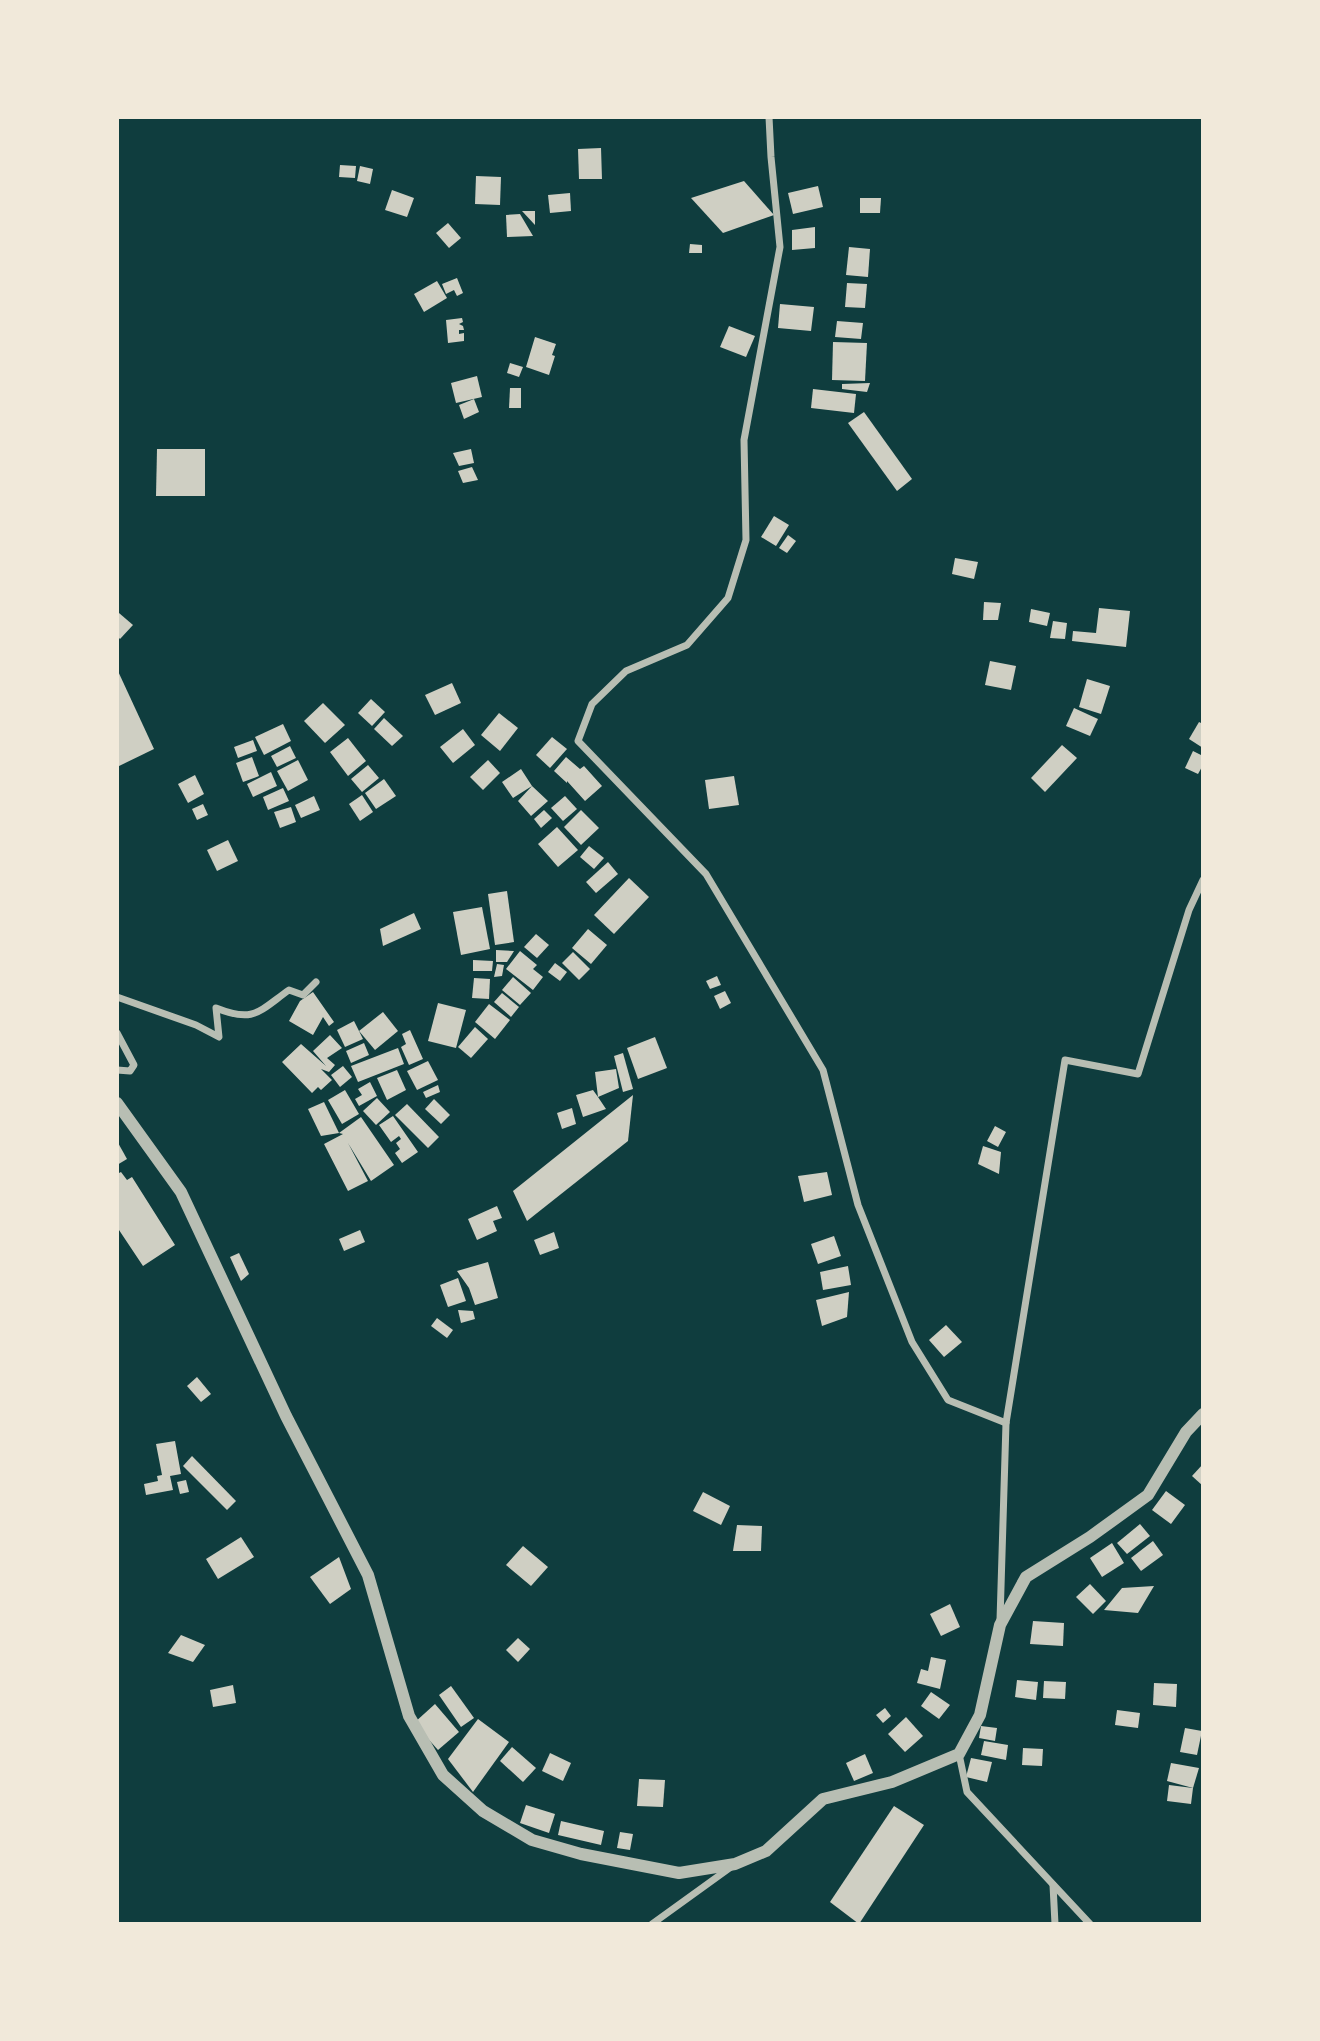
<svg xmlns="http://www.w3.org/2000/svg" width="1320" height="2041" font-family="Figtree,sans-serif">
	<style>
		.building { fill: #cfcfc3 }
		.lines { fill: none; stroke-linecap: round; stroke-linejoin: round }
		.minor { stroke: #b8beb3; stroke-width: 7 }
		.tertiary { stroke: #b8beb3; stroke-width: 12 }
	</style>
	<rect width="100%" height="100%" fill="#0f3d3e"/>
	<g class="building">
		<path d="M601,148L602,179H579L578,149Z"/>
		<path d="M340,165L356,166L355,178L339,177Z"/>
		<path d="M360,166L373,169L370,184L357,181Z"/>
		<path d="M476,176L501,177L500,205L475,204Z"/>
		<path d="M744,181L774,215L723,233L691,198Z"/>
		<path d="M818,186L823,207L793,214L788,193Z"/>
		<path d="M392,190L414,198L407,217L385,210Z"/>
		<path d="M570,193L571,211L550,213L548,195Z"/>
		<path d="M860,198H881L880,213H860Z"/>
		<path d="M522,211H535V225Z"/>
		<path d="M520,214L533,236L507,237L506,215Z"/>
		<path d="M448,223L461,238L449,248L436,233Z"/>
		<path d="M815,227V248L792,250V230Z"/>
		<path d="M690,244L702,245V253H689Z"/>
		<path d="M849,247L870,249L868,277L846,275Z"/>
		<path d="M457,278L463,293L457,296L454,290L446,294L442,284Z"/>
		<path d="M437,281L447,298L424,312L414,294Z"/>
		<path d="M847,283L867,284L865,308L845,307Z"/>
		<path d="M780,304L814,307L811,331L778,328Z"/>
		<path d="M462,318L463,322L459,324L463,326L464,330H459V334L464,333V341L448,343L446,320Z"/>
		<path d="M837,321L863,323L861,339L835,337Z"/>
		<path d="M729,326L755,336L746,357L720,347Z"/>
		<path d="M535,337L556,344L552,355L555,356L549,375L526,367Z"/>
		<path d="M833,342L867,343L865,381L832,380Z"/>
		<path d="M510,363L523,367L519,377L507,373Z"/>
		<path d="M477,376L482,397L456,403L451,383Z"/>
		<path d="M870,383L867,392L842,389V384Z"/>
		<path d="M510,388H521V408H509Z"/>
		<path d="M813,389L856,394L854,413L811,408Z"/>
		<path d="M474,399L479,412L464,419L459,405Z"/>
		<path d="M864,412L912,479L897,491L848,423Z"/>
		<path d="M157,449H205V496H156Z"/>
		<path d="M471,449L474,463L459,466L453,453Z"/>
		<path d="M472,467L478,480L463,483L458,471Z"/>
		<path d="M774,516L789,525L776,546L761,537Z"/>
		<path d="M788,535L796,541L787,553L779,548Z"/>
		<path d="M955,558L978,562L974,579L952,574Z"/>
		<path d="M984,602L1001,603L998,620H983Z"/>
		<path d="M1099,608L1130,611L1126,647L1072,641L1073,631L1096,633Z"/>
		<path d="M1031,609L1050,613L1047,626L1029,622Z"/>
		<path d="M119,613L133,625L120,639L117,636V615Z"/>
		<path d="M1053,621L1067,623L1065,639L1050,638Z"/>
		<path d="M990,661L1016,666L1011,690L985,685Z"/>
		<path d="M117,669L154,749L117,767Z"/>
		<path d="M1087,679L1110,686L1101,714L1079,707Z"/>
		<path d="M452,683L461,703L435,715L425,695Z"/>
		<path d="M371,699L385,712L372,726L358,713Z"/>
		<path d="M323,703L345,725L325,743L304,721Z"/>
		<path d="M1074,708L1098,719L1090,736L1066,726Z"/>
		<path d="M499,713L518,728L500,751L481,735Z"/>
		<path d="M384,718L403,736L392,746L374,729Z"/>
		<path d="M1199,722L1203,724V748L1189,739Z"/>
		<path d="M283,724L291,741L264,755L255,737Z"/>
		<path d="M463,729L475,745L453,763L440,747Z"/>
		<path d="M552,737L567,749L550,768L536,755Z"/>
		<path d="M348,738L366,761L348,776L330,752Z"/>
		<path d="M253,740L257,751L238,758L234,747Z"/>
		<path d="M1062,745L1077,758L1045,792L1031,778Z"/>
		<path d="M290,746L296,758L277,767L271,756Z"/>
		<path d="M1193,751L1203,756V765L1198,774L1185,768Z"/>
		<path d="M252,757L259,776L243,782L236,763Z"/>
		<path d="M566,757L580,769L584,766L602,786L585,801L567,781V783L554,771Z"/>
		<path d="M298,760L308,780L288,791L277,771Z"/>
		<path d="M488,760L500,773L483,790L470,777Z"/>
		<path d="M368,765L379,778L362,792L351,779Z"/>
		<path d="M521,769L532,786L548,801L531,816L518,801L532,786L513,798L502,782Z"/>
		<path d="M271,772L277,786L253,797L247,784Z"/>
		<path d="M195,775L204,794L188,803L178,784Z"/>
		<path d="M734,776L739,805L709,809L705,780Z"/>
		<path d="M384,779L396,796L376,809L365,793Z"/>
		<path d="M283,788L289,801L268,810L263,797Z"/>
		<path d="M362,795L373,812L360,821L349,804Z"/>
		<path d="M314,796L320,810L301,818L295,805Z"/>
		<path d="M565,796L577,809L563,821L551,808Z"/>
		<path d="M203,804L208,815L197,820L192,809Z"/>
		<path d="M291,807L296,822L280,828L274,812Z"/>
		<path d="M544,810L552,818L541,828L534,819Z"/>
		<path d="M581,810L599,828L581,845L564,827Z"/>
		<path d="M557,827L578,850L558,867L538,844Z"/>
		<path d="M228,840L238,861L217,871L207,850Z"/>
		<path d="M589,846L604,858L594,869L580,857Z"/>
		<path d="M608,862L618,874L596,893L586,882Z"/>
		<path d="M629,878L649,897L614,934L594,915Z"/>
		<path d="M507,891L514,942L495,945L488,894Z"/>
		<path d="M482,907L490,949L461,955L453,912Z"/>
		<path d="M414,913L421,929L383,946L380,929Z"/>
		<path d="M588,929L607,945L591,964L572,948Z"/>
		<path d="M536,934L549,945L537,958L524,947Z"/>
		<path d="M496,950L514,951L507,962H496Z"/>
		<path d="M520,951L537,965L533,969L543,977L533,990L506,969Z"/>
		<path d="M573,952L590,969L579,980L562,963Z"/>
		<path d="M473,960L493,961L492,971H473Z"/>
		<path d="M555,963L567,972L560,981L548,972Z"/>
		<path d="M497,964L504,965L502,976L494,977Z"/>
		<path d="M717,976L721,985L710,989L706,981Z"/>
		<path d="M513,977L531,993L520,1005L502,990Z"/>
		<path d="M474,978L490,979L489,999L472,998Z"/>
		<path d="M725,991L731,1003L720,1009L714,996Z"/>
		<path d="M313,992L334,1022L329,1026L323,1017L313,1035L289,1021L300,1001Z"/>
		<path d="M502,993L519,1007L511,1017L494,1002Z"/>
		<path d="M438,1003L466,1010L456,1048L428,1041Z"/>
		<path d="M489,1004L510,1020L495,1039L475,1022Z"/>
		<path d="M383,1012L398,1031L375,1050L359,1031Z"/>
		<path d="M354,1021L363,1039L345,1047L337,1030Z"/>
		<path d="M475,1027L488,1039L471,1058L458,1047Z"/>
		<path d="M410,1030L423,1059L409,1065L401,1047L406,1044L402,1034Z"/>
		<path d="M330,1035L342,1048L327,1058L335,1065L329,1072L321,1069L332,1080L321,1090L318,1087L312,1093L282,1062L301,1044L326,1066L313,1051Z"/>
		<path d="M655,1037L667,1068L638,1079L627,1048Z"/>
		<path d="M364,1043L369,1055L351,1063L346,1051Z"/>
		<path d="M398,1048L404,1064L358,1082L351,1066Z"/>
		<path d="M623,1053L633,1089L623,1092L614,1056Z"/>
		<path d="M428,1061L438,1080L417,1090L407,1071Z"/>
		<path d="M343,1066L352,1077L340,1087L331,1075Z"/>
		<path d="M616,1069L619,1088L598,1097L606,1109L583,1117L576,1095L593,1090L598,1097L595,1072Z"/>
		<path d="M397,1070L406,1090L387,1100L377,1078Z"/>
		<path d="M370,1082L377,1096L359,1106L355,1099L362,1095L358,1089Z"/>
		<path d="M438,1085L440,1092L426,1098L423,1092Z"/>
		<path d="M345,1090L359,1114L342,1124L328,1100Z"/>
		<path d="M633,1095L628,1141L527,1221L513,1191Z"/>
		<path d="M377,1098L390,1112L376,1125L363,1111Z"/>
		<path d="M434,1099L450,1115L441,1124L425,1109Z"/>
		<path d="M324,1102L339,1133L321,1136L308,1109Z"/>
		<path d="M407,1104L439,1137L428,1148L395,1115Z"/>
		<path d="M572,1108L576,1124L562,1129L557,1113Z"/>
		<path d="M393,1116L418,1152L402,1163L395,1153L400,1149L396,1143L401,1139L399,1136L391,1142L379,1125Z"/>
		<path d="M361,1117L394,1165L371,1181L348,1143L368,1181L348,1191L324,1144L343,1134L339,1133Z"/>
		<path d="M995,1126L1006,1132L998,1147L987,1141Z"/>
		<path d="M117,1141L127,1159L117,1165Z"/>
		<path d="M983,1146L1001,1152L999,1174L978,1164Z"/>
		<path d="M121,1172L127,1180L132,1177L175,1245L143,1266L117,1227V1174Z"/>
		<path d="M827,1172L832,1195L804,1202L798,1176Z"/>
		<path d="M497,1206L502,1218L493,1221L497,1231L477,1240L468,1219Z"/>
		<path d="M360,1230L365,1242L344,1251L339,1239Z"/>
		<path d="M554,1232L559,1248L540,1255L534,1240Z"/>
		<path d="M834,1236L841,1256L818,1264L811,1244Z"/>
		<path d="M239,1253L249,1274L241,1281L230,1257Z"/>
		<path d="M488,1262L498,1298L475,1305L469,1288L457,1271Z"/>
		<path d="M848,1266L851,1285L823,1290L820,1272Z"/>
		<path d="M458,1278L466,1301L448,1307L440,1285Z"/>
		<path d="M849,1292L847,1317L822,1326L816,1300Z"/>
		<path d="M458,1310L473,1311L475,1319L461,1323Z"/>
		<path d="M437,1318L453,1330L447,1338L431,1326Z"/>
		<path d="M946,1325L962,1342L944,1357L929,1340Z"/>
		<path d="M197,1377L211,1394L201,1402L187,1386Z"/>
		<path d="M175,1441L181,1474L170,1476L173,1490L146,1495L144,1484L158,1481L157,1476L162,1475L156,1444Z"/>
		<path d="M192,1456L236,1501L227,1510L183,1466Z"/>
		<path d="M1203,1464V1486L1192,1476Z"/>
		<path d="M186,1480L189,1492L180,1494L177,1482Z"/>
		<path d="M1166,1491L1185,1505L1171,1524L1152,1510Z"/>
		<path d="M703,1492L730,1506L721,1525L693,1511Z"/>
		<path d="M1140,1524L1150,1536L1127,1554L1117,1543Z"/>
		<path d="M737,1525L762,1526L761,1551H733Z"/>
		<path d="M241,1537L254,1557L218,1579L206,1559Z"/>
		<path d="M1153,1541L1163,1555L1141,1571L1131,1558Z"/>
		<path d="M1112,1543L1124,1563L1102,1577L1090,1558Z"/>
		<path d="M523,1546L548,1567L531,1586L506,1565Z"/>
		<path d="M339,1557L351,1589L330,1604L310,1577Z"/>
		<path d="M1090,1584L1106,1601L1093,1614L1076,1597Z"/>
		<path d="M1154,1586L1138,1613L1104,1610L1122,1588Z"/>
		<path d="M950,1604L960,1627L941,1636L930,1614Z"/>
		<path d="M1033,1621L1064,1623L1063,1646L1030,1644Z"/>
		<path d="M181,1635L205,1645L193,1662L168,1653Z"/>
		<path d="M518,1638L530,1649L518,1662L506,1650Z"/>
		<path d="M931,1657L946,1660L940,1689L917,1683L921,1669L928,1671Z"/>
		<path d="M1017,1680L1038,1682L1036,1700L1015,1697Z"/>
		<path d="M1044,1681L1066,1682L1065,1699L1043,1698Z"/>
		<path d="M1154,1683L1177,1684L1176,1707L1153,1705Z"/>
		<path d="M233,1685L236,1703L213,1707L210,1690Z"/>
		<path d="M451,1686L474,1718L461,1727L439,1695Z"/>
		<path d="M931,1692L950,1705L939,1719L921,1706Z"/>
		<path d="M435,1704L459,1732L438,1750L414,1723Z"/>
		<path d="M885,1708L891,1716L883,1723L876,1715Z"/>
		<path d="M1117,1710L1140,1713L1138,1728L1115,1725Z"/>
		<path d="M906,1717L923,1736L905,1752L888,1734Z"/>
		<path d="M478,1719L509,1742L473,1792L448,1759Z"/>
		<path d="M981,1726L997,1728L995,1741L979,1738Z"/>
		<path d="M1185,1728L1202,1731L1197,1755L1180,1752Z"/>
		<path d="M984,1741L1008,1745L1006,1760L981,1755Z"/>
		<path d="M512,1747L536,1768L523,1782L500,1761Z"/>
		<path d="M1023,1748L1043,1749L1042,1766L1022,1765Z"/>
		<path d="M550,1753L571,1763L563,1781L542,1771Z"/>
		<path d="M865,1754L873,1773L854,1781L846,1763Z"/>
		<path d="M971,1758L992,1762L987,1782L966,1777Z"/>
		<path d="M1171,1763L1199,1768L1193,1788L1167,1781Z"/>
		<path d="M639,1779L665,1780L663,1807L637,1806Z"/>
		<path d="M1169,1785L1193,1788L1191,1804L1167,1801Z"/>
		<path d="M526,1805L555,1814L549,1833L520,1823Z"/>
		<path d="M894,1806L924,1825L859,1924L830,1902Z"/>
		<path d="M561,1821L604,1831L601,1845L558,1835Z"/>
		<path d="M620,1832L633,1834L630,1850L617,1848Z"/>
	</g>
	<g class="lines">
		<g class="minor">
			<path d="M769,117L771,157L780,247L744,440L746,540L728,598L687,645L626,671L592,704L578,741L706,874L823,1070L858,1205L912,1342L948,1400L1006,1423"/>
			<path d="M117,997L196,1025L219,1037L216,1008C254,1023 258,1012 289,990L303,995L316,982"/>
			<path d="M117,1033L134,1065L130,1071L117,1070"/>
			<path d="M1000,1620L1006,1423L1065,1060L1138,1074L1189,910L1203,880"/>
			<path d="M959,1754L967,1792L1090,1924"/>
			<path d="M1053,1885L1055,1924"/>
			<path d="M652,1924L731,1867"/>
		</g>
		<path class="tertiary" d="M117,1103L181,1192L286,1416L368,1575L409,1716L443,1775L483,1811L532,1840L581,1854L679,1873L735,1864L766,1851L823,1799L892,1782L959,1754L980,1715L1000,1625L1026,1577L1090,1537L1148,1495L1186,1432L1203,1414"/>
	</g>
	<rect width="1320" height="2041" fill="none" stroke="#f1e9da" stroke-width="238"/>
</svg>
